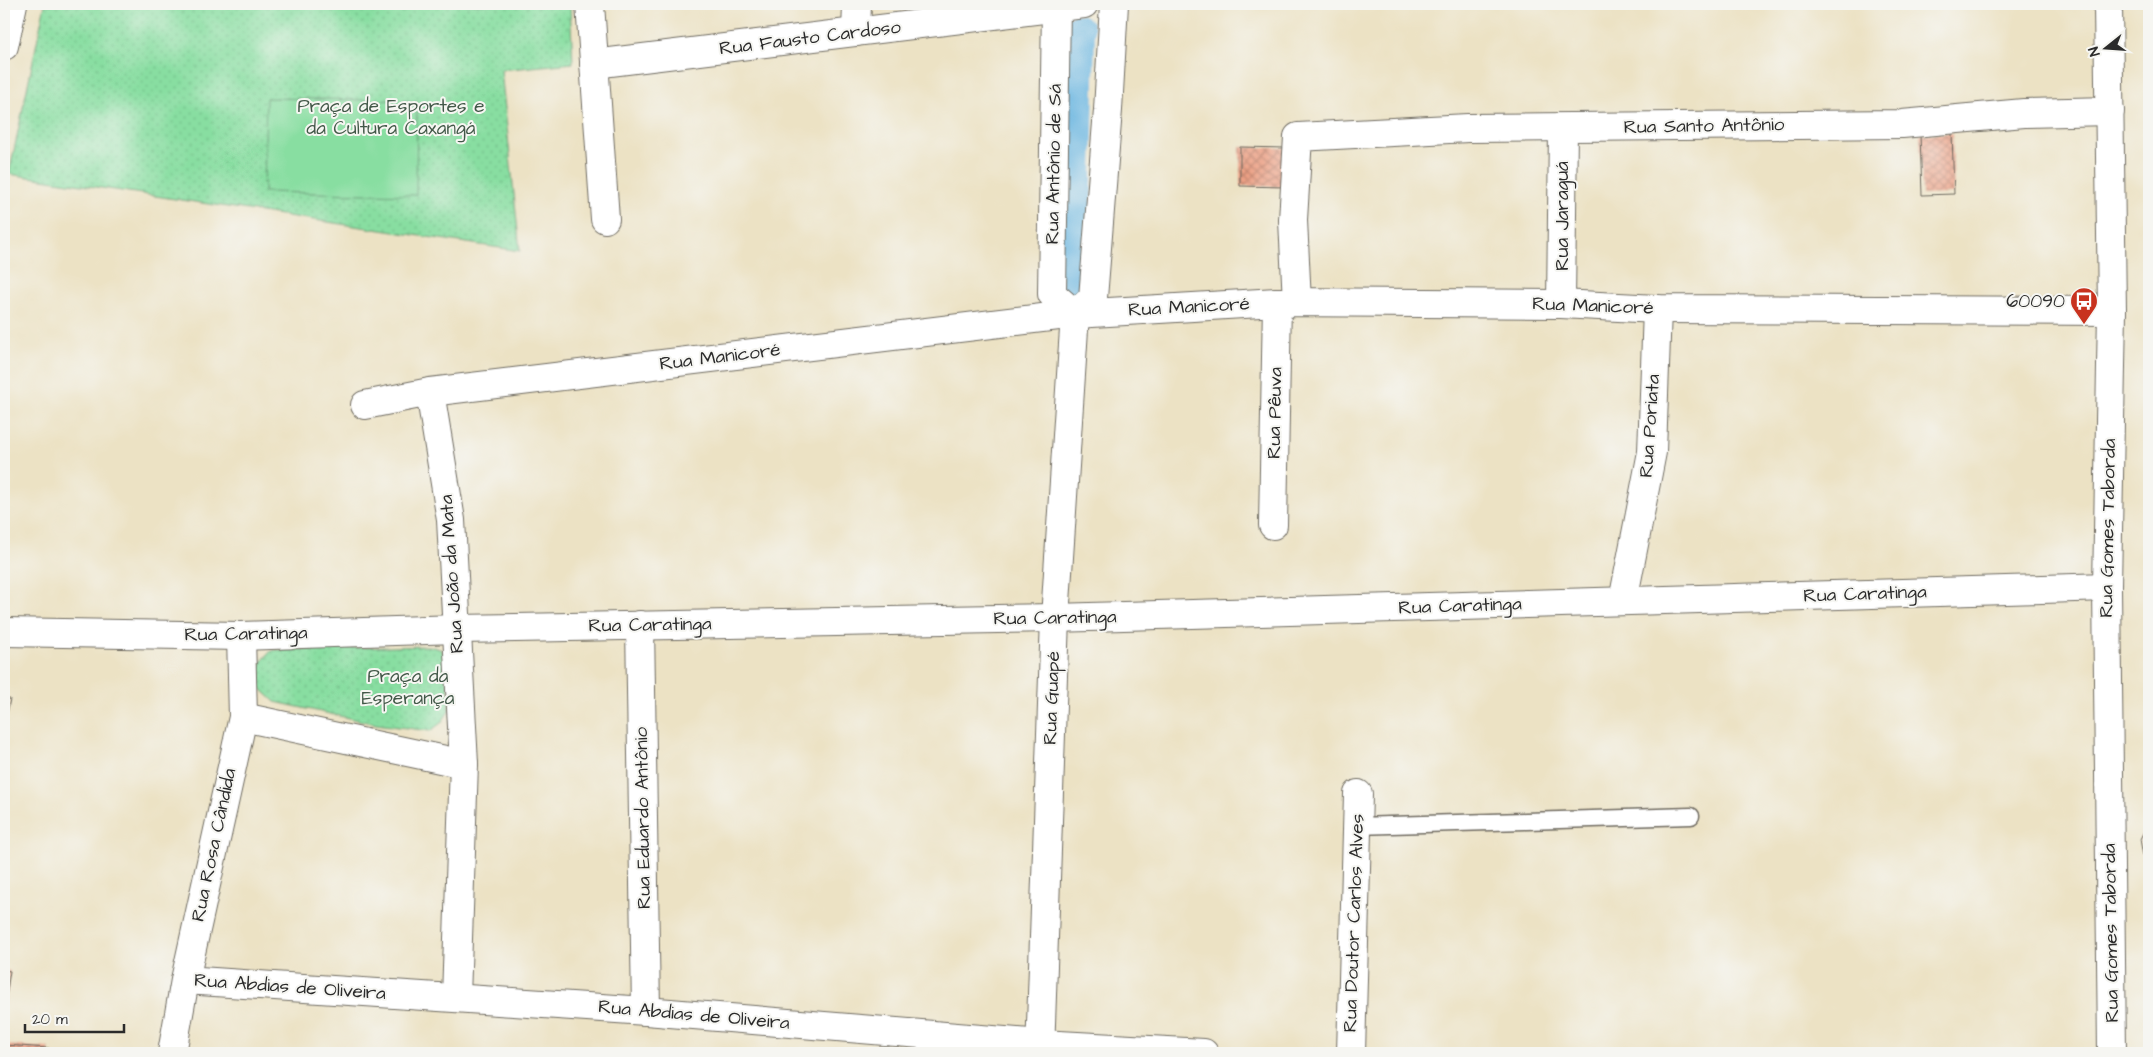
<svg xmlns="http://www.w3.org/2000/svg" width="2153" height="1057" font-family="'Architects Daughter',sans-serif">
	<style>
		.grass { fill: url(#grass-dots); stroke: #5a8466 }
		.garden { fill: #88dea1; stroke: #5a8466 }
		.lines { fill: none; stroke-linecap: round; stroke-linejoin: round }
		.canal { stroke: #66b4e0; stroke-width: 34 }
		.building { fill: url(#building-cross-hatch) }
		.service-casing { stroke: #6f6b61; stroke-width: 19 }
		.minor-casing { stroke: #6f6b61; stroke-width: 30 }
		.tertiary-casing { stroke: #6f6b61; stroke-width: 30 }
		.secondary-casing { stroke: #6f6b61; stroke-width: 30 }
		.primary-casing { stroke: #6f6b61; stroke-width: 30 }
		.service { stroke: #fff; stroke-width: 16 }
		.minor { stroke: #fff; stroke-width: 28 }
		.tertiary { stroke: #fff; stroke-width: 28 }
		.secondary { stroke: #fff; stroke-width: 28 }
		.primary { stroke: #fff; stroke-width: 28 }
		.labels { text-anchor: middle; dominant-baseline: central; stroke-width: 4; stroke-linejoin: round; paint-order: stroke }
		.street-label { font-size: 19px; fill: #2b2b2b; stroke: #f6f6f2 }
		.park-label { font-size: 19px; fill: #425848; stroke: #f6f6f2 }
		.poi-label { font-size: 19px; fill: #2b2b2b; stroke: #f6f6f2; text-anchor: end }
	</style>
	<defs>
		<pattern id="grass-dots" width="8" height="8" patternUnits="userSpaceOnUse" patternTransform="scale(1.25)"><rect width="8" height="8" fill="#88dea1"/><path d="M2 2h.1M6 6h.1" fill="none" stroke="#76bf8b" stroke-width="1.8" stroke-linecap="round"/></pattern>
		<pattern id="building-cross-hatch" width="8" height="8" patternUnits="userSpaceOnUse" patternTransform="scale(1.25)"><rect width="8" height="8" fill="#eca085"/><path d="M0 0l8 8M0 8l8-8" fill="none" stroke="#bf836d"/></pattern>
	</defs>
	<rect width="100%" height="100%" fill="#f6f6f2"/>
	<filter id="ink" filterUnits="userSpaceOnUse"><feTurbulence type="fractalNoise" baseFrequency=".02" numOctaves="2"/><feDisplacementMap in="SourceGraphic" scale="10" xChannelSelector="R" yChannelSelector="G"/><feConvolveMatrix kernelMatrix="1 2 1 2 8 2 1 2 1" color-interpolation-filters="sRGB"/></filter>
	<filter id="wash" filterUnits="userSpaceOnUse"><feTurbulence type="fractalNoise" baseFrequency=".0096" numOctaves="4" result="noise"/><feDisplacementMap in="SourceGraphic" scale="20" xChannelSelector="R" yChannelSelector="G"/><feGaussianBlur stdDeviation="1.12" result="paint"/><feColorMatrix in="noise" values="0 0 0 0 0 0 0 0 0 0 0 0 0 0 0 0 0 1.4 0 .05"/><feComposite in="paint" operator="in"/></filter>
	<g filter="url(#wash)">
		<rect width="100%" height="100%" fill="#ece2c4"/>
		<g class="grass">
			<path d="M45,4H570L573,63L501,70L520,251L9,174Z"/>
			<path d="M429,646L440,649L447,657L449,711L441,723L430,731L376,724L275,702L260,688L257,674L262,661L271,651L276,650Z"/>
		</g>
		<g class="garden">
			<path d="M2146,4H2149V101Z"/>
			<path d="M266,98L417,101L416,195L264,192Z"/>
		</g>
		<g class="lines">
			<path class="canal" d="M1073,280L1078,31"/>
		</g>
		<g id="blocks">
			<g class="building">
				<path d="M1952,133L1954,194L1922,195L1920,134Z"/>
				<path d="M1240,147L1286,148L1285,187L1240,186Z"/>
				<path d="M4,698L10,699L5,725H4Z"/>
				<path d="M2149,821V885H2148L2140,839Z"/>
				<path d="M4,970L10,971L5,1004H4Z"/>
				<path d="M4,1045L49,1048V1053H4Z"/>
			</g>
		</g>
	</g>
	<g filter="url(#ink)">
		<use href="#blocks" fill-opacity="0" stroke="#6f6b61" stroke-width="1"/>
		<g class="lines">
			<g class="service-casing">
				<path id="service" d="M1357,826L1691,816"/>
			</g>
			<g class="minor-casing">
				<g id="minor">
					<path d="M590,4L605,219"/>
					<path d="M856,32L857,4"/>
					<path d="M594,64L1084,4"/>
					<path d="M1297,302L1293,220L1298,137L1468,128L1902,124L2024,113L2110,111"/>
					<path d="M1561,304L1563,128"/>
					<path d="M430,392L451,520L464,764L456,997"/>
					<path d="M365,405L430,392L1075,314L1277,302L1561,304L1657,309L2112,311"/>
					<path d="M1273,525L1277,302"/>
					<path d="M1623,601L1652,452L1657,309"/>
					<path d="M640,625L646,1011"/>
					<path d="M4,632L241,636L457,629L1055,618L2107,587"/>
					<path d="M243,717L464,764"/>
					<path d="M185,980L646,1011L1041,1044L1204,1053"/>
					<path d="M172,1053L185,980L243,717L241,636"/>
					<path d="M1040,1053L1055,618L1075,314"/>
					<path d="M1351,1053L1358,794"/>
				</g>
			</g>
			<g class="tertiary-casing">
				<path id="tertiary" d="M1056,4L1052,294L1075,314L1093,298L1108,110L1114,4"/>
			</g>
			<g class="secondary-casing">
				<path id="secondary" d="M2108,4L2112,311L2107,587L2112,1053"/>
			</g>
			<g class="primary-casing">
				<path id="primary" d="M4,46L13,4"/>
			</g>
			<use href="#service" class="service"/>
			<use href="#minor" class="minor"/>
			<use href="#tertiary" class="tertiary"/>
			<use href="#secondary" class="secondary"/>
			<use href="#primary" class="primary"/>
		</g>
	</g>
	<defs>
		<g id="bus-pin" transform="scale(1.4375)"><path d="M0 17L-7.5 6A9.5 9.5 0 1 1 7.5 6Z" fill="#c8321e" stroke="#f6f6f2"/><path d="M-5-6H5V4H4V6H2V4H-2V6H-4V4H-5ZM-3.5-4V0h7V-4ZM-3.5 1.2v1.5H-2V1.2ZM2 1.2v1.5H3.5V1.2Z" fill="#fff"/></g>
	</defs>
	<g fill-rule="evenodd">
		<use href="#bus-pin" x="2084" y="301"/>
	</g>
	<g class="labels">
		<g class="street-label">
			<text transform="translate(810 38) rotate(-7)">Rua Fausto Cardoso</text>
			<text transform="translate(1704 126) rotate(-1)">Rua Santo Antônio</text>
			<text transform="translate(1054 164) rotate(-89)">Rua Antônio de Sá</text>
			<text transform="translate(1562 216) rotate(-90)">Rua Jaraguá</text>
			<text transform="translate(1593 306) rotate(2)">Rua Manicoré</text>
			<text transform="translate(1189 307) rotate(-3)">Rua Manicoré</text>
			<text transform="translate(720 357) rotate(-7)">Rua Manicoré</text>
			<text transform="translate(1275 413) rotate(-89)">Rua Pêuva</text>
			<text transform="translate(1650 426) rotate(-86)">Rua Poriata</text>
			<text transform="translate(2108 528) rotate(-89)">Rua Gomes Taborda</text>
			<text transform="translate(452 574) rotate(-94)">Rua João da Mata</text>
			<text transform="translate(1865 594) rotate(-2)">Rua Caratinga</text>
			<text transform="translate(1460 606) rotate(-2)">Rua Caratinga</text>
			<text transform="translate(1055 618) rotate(-1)">Rua Caratinga</text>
			<text transform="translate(650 625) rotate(-1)">Rua Caratinga</text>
			<text transform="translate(246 634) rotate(-1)">Rua Caratinga</text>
			<text transform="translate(1052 698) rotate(-88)">Rua Guapé</text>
			<text transform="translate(643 818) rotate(-91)">Rua Eduardo Antônio</text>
			<text transform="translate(214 845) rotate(-78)">Rua Rosa Cândida</text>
			<text transform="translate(1354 923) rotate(-88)">Rua Doutor Carlos Alves</text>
			<text transform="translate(2111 933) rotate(-91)">Rua Gomes Taborda</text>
			<text transform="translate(290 987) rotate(4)">Rua Abdias de Oliveira</text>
			<text transform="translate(694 1015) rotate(5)">Rua Abdias de Oliveira</text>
		</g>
		<g class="park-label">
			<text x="391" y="106">Praça de Esportes e<tspan x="391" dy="22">da Cultura Caxangá</tspan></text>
			<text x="408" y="676">Praça da<tspan x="408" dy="22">Esperança</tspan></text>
		</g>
		<g class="poi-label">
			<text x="2065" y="301">60090</text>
		</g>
	</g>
	<rect width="2153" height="1057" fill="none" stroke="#f6f6f2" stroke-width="20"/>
	<g transform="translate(2106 48) rotate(253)" stroke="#f6f6f2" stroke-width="4" paint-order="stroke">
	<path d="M0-4L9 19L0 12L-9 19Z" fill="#2b2b2b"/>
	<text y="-8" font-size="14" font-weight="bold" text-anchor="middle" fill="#2b2b2b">N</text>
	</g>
	<path d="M25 1024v8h99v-8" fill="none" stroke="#2b2b2b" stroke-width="2.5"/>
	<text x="32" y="1024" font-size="15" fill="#2b2b2b" stroke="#f6f6f2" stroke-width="4" paint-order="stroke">20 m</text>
</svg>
